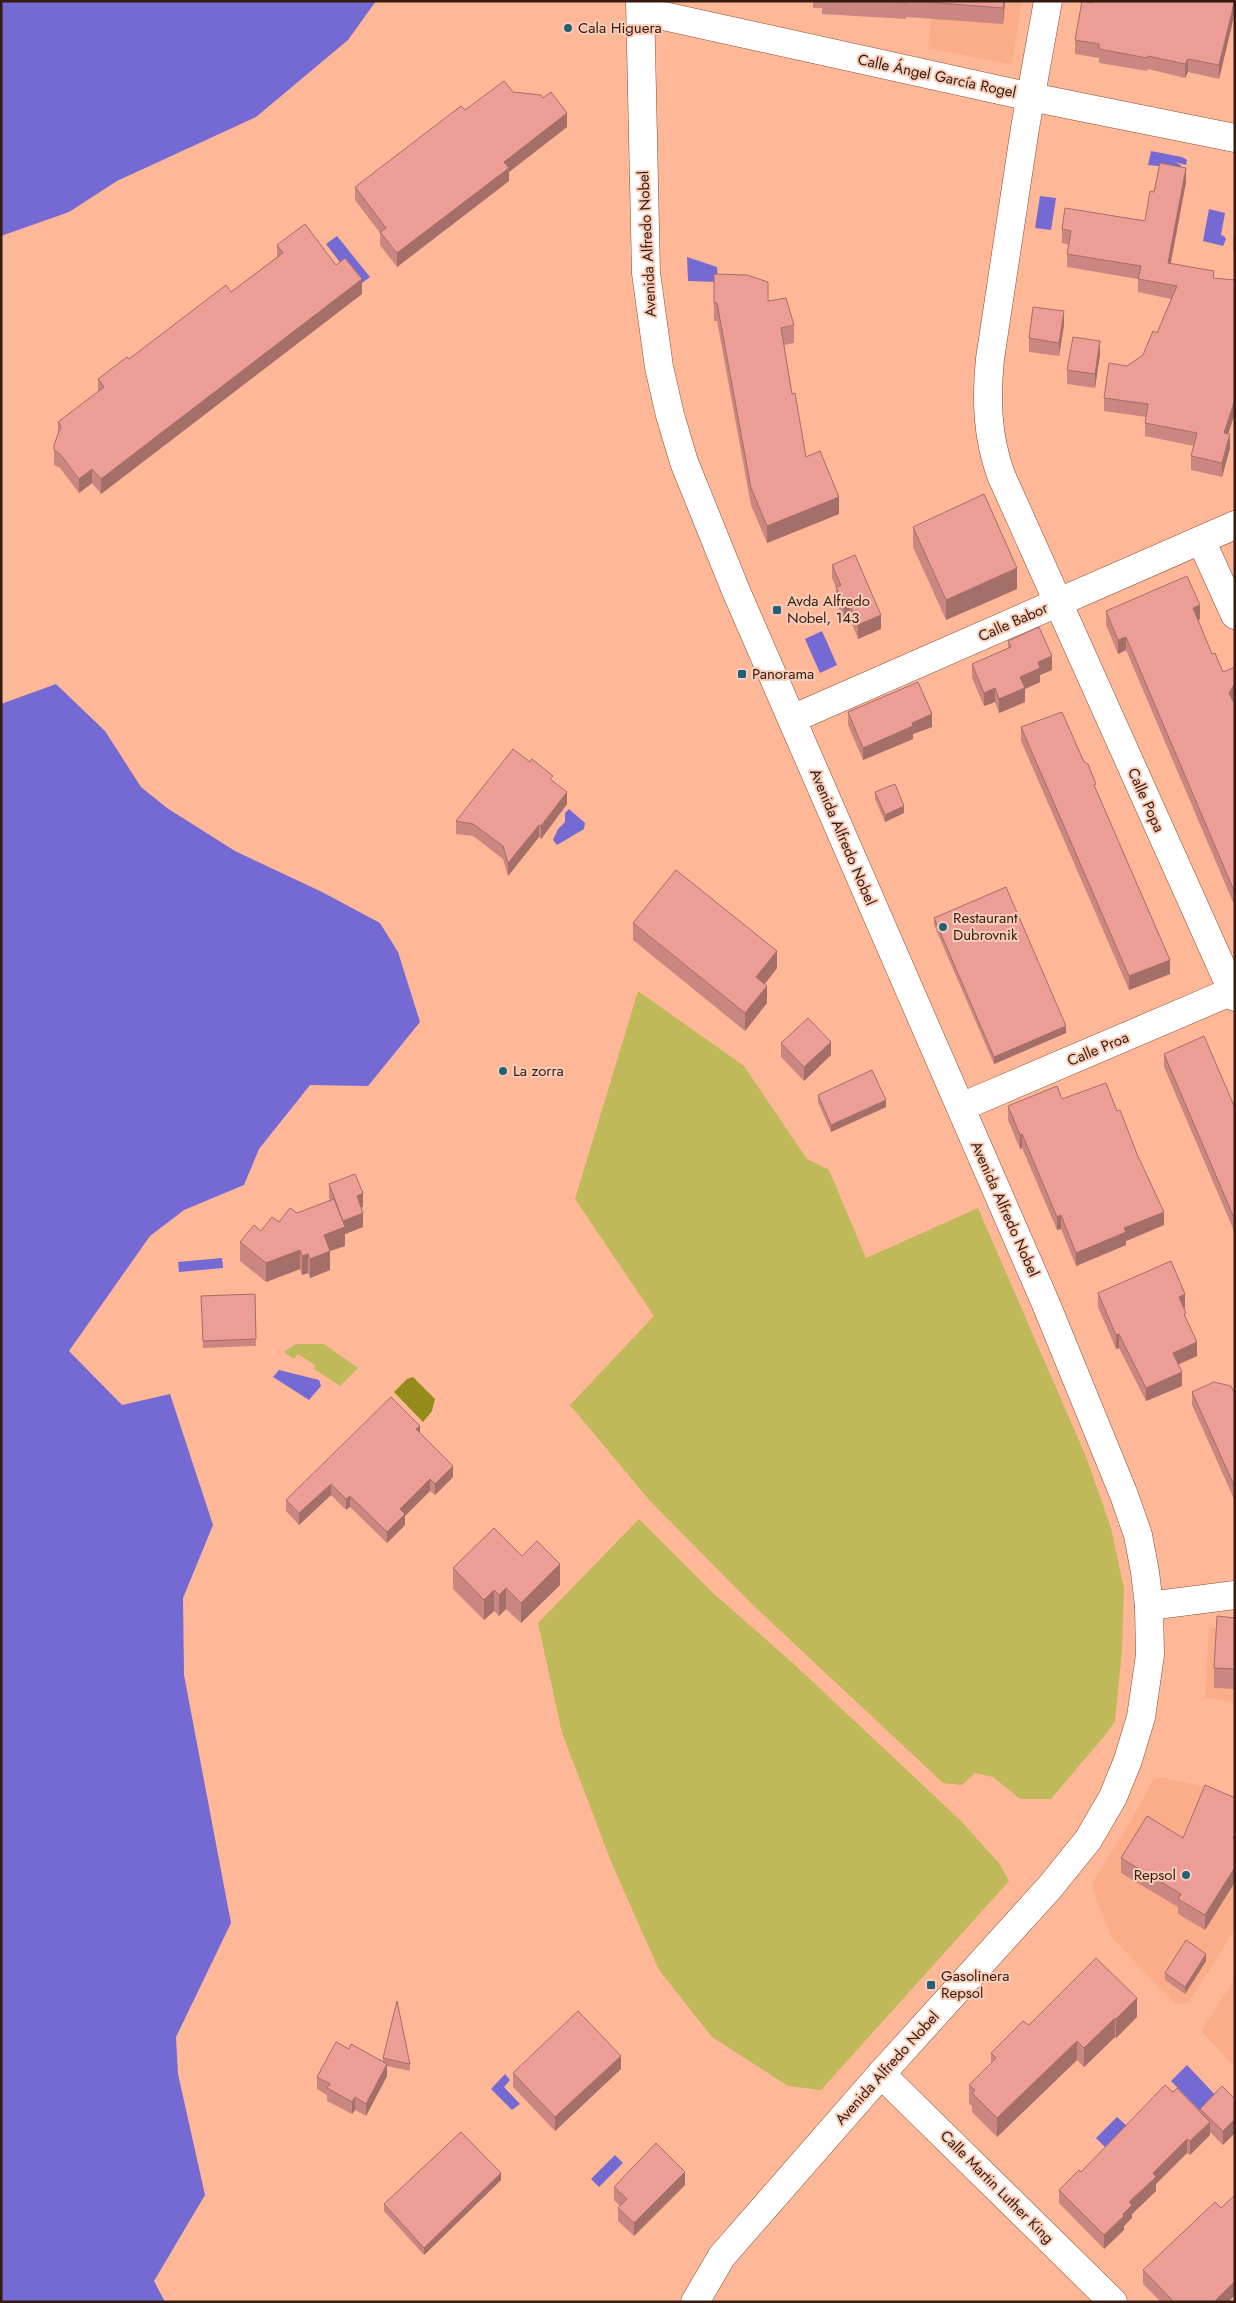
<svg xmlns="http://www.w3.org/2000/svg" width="1236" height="2303" font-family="Jost,sans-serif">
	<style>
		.built { fill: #fbad89 }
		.green { fill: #bfb959 }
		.forest { fill: #938c19 }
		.water { fill: #7569d3 }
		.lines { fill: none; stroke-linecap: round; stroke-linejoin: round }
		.minor-casing { stroke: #894b2e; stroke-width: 29 }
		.major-casing { stroke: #894b2e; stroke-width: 29 }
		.minor { stroke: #fff; stroke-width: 28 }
		.major { stroke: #fff; stroke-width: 28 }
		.wall { fill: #ca8781 }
		.shaded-wall { fill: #a46e69 }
		.building { fill: #eb9d96; stroke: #a46e69 }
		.poi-dot { fill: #226076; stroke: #f9cdb9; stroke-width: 2 }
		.labels { text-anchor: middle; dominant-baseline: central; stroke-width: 4; stroke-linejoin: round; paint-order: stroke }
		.poi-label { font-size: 15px; fill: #351b0f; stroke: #f9cdb9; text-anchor: start }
		.street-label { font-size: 15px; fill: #351b0f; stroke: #f9cdb9 }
	</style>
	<rect width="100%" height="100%" fill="#ffb897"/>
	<g class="built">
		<path d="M933,1H1022L1012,65L928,48Z"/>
		<path d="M1235,1627V1703L1205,1698L1209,1628Z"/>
		<path d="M1160,1777L1198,1785L1235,1796V1930L1188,2003L1177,2005L1111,1937L1092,1886L1094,1880L1131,1821L1153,1780Z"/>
		<path d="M1235,1979V2067L1201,2031Z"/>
	</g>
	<g class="green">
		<path d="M638,991L744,1066L807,1159L829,1170L866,1258L978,1208L1087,1459L1111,1528L1124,1588L1122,1650L1115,1721L1106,1734L1051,1799H1020L993,1777L975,1773L962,1785L943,1783L753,1605L650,1501L570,1405L654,1316L575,1199Z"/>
		<path d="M296,1344H324L358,1368L340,1386L314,1369L315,1365L298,1354L294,1359L285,1353V1351Z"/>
		<path d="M639,1519L714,1594L795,1665L961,1821L999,1863L1009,1881L821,2090L788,2086L712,2037L659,1970L612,1864L562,1733L538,1623Z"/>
	</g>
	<path class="forest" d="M413,1377L435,1399L432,1411L423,1422L394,1392L407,1379Z"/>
	<g class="water">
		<path d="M1,1H376L348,40L256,117L117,181L69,212L1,236Z"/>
		<path d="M1151,151L1182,157L1187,160L1186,165L1175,162L1181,165L1180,168L1148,165Z"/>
		<path d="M1040,196L1056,198L1051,230L1035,228Z"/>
		<path d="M1209,209L1225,213L1221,235L1224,236L1226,239L1223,246L1203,241Z"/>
		<path d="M337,236L370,277L358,286L326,244Z"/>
		<path d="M687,257L717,267L718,282L688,281Z"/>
		<path d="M822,631L837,665L820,673L805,639Z"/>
		<path d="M56,684L105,731L141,787L167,808L235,851L322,892L380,923L398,952L420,1022L368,1086L310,1085L259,1149L244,1185L184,1210L150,1236L69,1351L122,1405L170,1394L213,1525L183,1598L184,1675L231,1923L176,2037L178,2074L205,2195L154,2281L165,2302H1V704Z"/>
		<path d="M569,809L585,823L584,829L557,845L553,840L558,829L565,822V813Z"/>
		<path d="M222,1258L223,1268L179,1272L178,1262Z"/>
		<path d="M279,1370L319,1380L321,1386L309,1400L273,1377Z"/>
		<path d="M1187,2065L1219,2099L1203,2114L1171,2081Z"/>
		<path d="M505,2074L510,2080L504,2087L520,2104L512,2110L491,2089Z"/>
		<path d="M1117,2117L1127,2126L1106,2148L1096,2138Z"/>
		<path d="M615,2155L623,2163L599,2187L591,2179Z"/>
	</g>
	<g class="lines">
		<g class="minor-casing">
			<g id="minor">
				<path d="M1048,1L1025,128L990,359C986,400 987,436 1001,475L1235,997"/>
				<path d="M641,11L1031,97L1235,138"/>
				<path d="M1201,540L1235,615"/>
				<path d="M792,719L1235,525"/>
				<path d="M961,1107L1235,990"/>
				<path d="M1149,1606L1235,1595"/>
				<path d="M881,2074L1113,2302"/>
			</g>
		</g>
		<g class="major-casing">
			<path id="major" d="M640,1L646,273L659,367L670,415L684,462L736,591L1046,1304L1124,1495L1138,1535L1145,1572L1149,1606L1150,1655L1141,1717L1128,1760L1113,1797L1088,1840L1050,1887L881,2074L722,2256L695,2302"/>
		</g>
		<use href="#minor" class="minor"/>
		<use href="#major" class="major"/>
	</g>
	<g class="wall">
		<path d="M813,1H1005L1003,24L906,17V19L822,14V8H813Z"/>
		<path d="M1232,25L1219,79L1188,72L1185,78L1148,69L1147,71L1099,63V58L1075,54V40Z"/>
		<path d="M513,92L567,127L509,172V181L397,267L380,245V233L355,200V187L465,110Z"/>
		<path d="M1186,182L1171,263L1214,278L1230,448L1222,477L1191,470V456L1194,446L1145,436V423L1146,417L1104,411V398L1127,366L1143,355L1157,333L1171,299L1138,292V279L1067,267V254L1069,245L1062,243V229L1145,221L1154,192Z"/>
		<rect x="1233" y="237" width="2" height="13"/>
		<path d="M277,245L336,265L362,294L101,494L92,483L79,493L60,468L54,465V445L58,434V422L98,392V379L231,292L277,257Z"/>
		<path d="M714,274L768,301L794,325V343L784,345L792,394L806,457L839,514L767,543L751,505L717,321H714Z"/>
		<path d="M1064,325L1059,356L1029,352V338Z"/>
		<path d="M1100,354L1095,388L1067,384V370Z"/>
		<path d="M913,527L1017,589L946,620L913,547Z"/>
		<path d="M832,565L881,629L858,639L850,619L844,621L836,601V587L832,578Z"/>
		<path d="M1106,611L1200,619L1198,620L1212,654L1223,672L1235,667V697L1233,701L1235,705V907L1126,650L1118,654L1106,625Z"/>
		<path d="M1008,641L1052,670L1040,675V682L1025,689V702L999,713L995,702L984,706L972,678V664L1008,649Z"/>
		<path d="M848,712L932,727L913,734V739L863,760L848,725Z"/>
		<path d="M1021,727L1096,790L1170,974L1129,990L1021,741Z"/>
		<path d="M553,781L567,804L541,839L539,837L508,876L503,859L473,836L456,834V821Z"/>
		<path d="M875,792L904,813L885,822L875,799Z"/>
		<path d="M934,918L1066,1033L994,1064L934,925Z"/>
		<path d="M633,923L777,968L765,984L767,1003L745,1031L633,940Z"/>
		<path d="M781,1043L831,1055L804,1081L781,1057Z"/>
		<path d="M1164,1054L1235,1108L1234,1231L1164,1067Z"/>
		<path d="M818,1095L886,1107L831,1132L818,1102Z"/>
		<path d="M1062,1099L1164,1225L1126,1241V1245L1076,1266L1061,1229L1057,1230L1022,1148L1020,1149L1008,1120V1106Z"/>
		<path d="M329,1184L363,1207L361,1208L363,1227L345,1234V1246L330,1251V1270L310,1278L308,1273L302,1275L300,1269L266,1282L240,1261V1242L261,1231L297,1213L330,1200L329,1198Z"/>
		<path d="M1098,1293L1185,1308L1184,1309L1186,1318L1197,1356L1178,1364L1182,1386L1146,1401L1119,1348L1116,1349L1098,1307Z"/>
		<path d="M255,1294L256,1346L203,1348L201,1296Z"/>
		<path d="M1192,1392L1235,1395L1234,1499L1192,1405Z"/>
		<path d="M420,1433L453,1477L435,1495L430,1491L405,1516V1525L387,1543L350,1507L346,1510L331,1495L299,1525L286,1511V1500Z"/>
		<path d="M522,1556L560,1585L521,1623L506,1609L499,1616L494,1611L484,1620L453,1589V1568Z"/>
		<path d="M1235,1618V1689L1214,1688V1668Z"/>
		<path d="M1235,1798V1882L1205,1930L1178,1914V1907L1121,1873V1858L1183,1838Z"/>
		<path d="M1096,1958L1137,2017L1116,2038L1115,2037L1084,2067L1077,2060L997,2137L972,2112V2106L969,2104V2085L991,2063V2053L1029,2025Z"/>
		<path d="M1206,1961L1185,1994L1165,1980V1973Z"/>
		<path d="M349,2049L383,2061V2058L410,2064V2071L387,2066V2076L366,2116L355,2110L352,2114L327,2101V2095L317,2089V2077Z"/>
		<path d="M621,2069L555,2131L513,2087V2073Z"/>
		<path d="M1173,2092L1200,2112V2109L1235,2099L1223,2145L1210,2132V2135L1190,2155L1187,2153L1156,2184V2191L1132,2214V2218L1124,2226V2230L1104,2249L1059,2203V2190L1081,2172Z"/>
		<path d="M501,2180L424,2255L384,2211V2204Z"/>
		<path d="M685,2185L634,2236L618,2221V2208L620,2206L614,2200V2187Z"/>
		<path d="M1235,2195V2295L1228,2302H1161L1143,2284V2270L1221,2208Z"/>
	</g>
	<g class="shaded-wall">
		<path d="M1004,1H1005L1003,24V8Z"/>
		<path d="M1234,1H1235V9L1232,25L1219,79V65Z"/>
		<path d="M1188,59V72L1185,78V64Z"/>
		<path d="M567,113V127L509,172V181L397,267V253L504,162Z"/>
		<path d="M1186,168V182L1168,276V263Z"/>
		<path d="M362,279V294L101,494V479Z"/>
		<path d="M1064,311V325L1059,356V343Z"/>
		<path d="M1100,341V354L1095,388V374Z"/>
		<path d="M1235,399V413L1224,447V433Z"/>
		<path d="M1230,434V448L1222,477V463Z"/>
		<path d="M92,469V483L79,493V479Z"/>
		<path d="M839,497V514L767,543V526Z"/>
		<path d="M1017,568V589L946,620V600Z"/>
		<path d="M850,605V619L844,621V607Z"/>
		<path d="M1200,605V619L1193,622V608Z"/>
		<path d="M881,615V629L858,639V625Z"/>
		<path d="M1126,637V650L1118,654V640Z"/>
		<path d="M1052,656V670L1040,675V682L1025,689V702L999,713V699L1020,677L1038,662Z"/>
		<path d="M1235,683V697L1229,707V693Z"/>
		<path d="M995,688V702L984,706V693Z"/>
		<path d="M932,714V727L913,734V739L863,760V748L912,723Z"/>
		<path d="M567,792V804L541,839V826Z"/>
		<path d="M904,806V813L885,822V815Z"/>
		<path d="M539,825V837L508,876V863Z"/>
		<path d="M777,951V968L756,995V977Z"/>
		<path d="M1170,960V974L1129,990V976Z"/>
		<path d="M767,986V1003L745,1031V1013Z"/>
		<path d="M1066,1026V1033L994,1064V1057Z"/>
		<path d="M831,1042V1055L804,1081V1067Z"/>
		<path d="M886,1100V1107L831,1132V1125Z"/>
		<path d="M1022,1134V1148L1020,1149V1135Z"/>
		<path d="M363,1193V1207L357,1209V1196Z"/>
		<path d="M1164,1212V1225L1126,1241V1245L1076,1266V1253L1124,1228Z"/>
		<path d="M363,1213V1227L345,1234V1246L330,1251V1270L310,1278V1259L324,1235L343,1221Z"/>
		<path d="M1061,1215V1229L1057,1230V1217Z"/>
		<path d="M1235,1217V1231H1234V1218Z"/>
		<path d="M300,1250V1269L266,1282V1263Z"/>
		<path d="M308,1254V1273L302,1275V1256Z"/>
		<path d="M1185,1294V1308L1179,1311V1297Z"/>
		<path d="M1119,1334V1348L1116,1349V1335Z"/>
		<path d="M1197,1342V1356L1173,1367V1353Z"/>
		<path d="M1182,1372V1386L1146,1401V1388Z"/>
		<path d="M420,1426V1437L416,1429Z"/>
		<path d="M453,1466V1477L435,1495V1484Z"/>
		<path d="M430,1479V1491L405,1516V1525L387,1543V1532L400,1509Z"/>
		<path d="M331,1484V1495L299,1525V1513Z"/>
		<path d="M1234,1485H1235V1498L1234,1499Z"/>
		<path d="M350,1496V1507L346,1510V1499Z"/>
		<path d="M560,1564V1585L521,1623V1603Z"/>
		<path d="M506,1588V1609L499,1616V1595Z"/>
		<path d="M494,1590V1611L484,1620V1600Z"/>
		<path d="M1235,1867V1882L1205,1930V1915Z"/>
		<path d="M1206,1954V1961L1185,1994V1987Z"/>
		<path d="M1137,1998V2017L1116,2038V2019Z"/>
		<path d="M1115,2018V2037L1084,2067V2048Z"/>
		<path d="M1077,2041V2060L997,2137V2118Z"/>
		<path d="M621,2056V2069L555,2131V2117Z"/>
		<path d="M387,2064V2076L366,2116V2104Z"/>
		<path d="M355,2097V2110L352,2114V2102Z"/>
		<path d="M1235,2119V2133L1223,2145V2131Z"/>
		<path d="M1210,2122V2135L1190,2155V2141Z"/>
		<path d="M1187,2139V2153L1156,2184V2191L1132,2214V2218L1124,2226V2230L1104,2249V2235L1123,2214L1129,2202L1153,2173Z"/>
		<path d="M685,2172V2185L634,2236V2223Z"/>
		<path d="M501,2173V2180L424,2255V2248Z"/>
		<path d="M1235,2281V2295L1228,2302H1214Z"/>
	</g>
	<g class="building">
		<path d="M878,1H906V3Z"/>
		<path d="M914,1H1004L1003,8Z"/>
		<path d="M1082,1L1092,3V1H1234L1232,12L1219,65L1188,59L1185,64L1148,56L1147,58L1099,49V44L1075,40Z"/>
		<path d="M504,81L513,92L541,95L543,98L551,92L567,113L504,162L509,168L397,253L380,232L386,228L355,187L461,106L465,110Z"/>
		<path d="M1160,163L1186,168L1168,263L1214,271L1213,278L1235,280V399L1224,433L1230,434L1222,463L1191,456L1197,433L1145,423L1148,404L1104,398L1109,363L1127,366L1143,355L1153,331L1157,333L1177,286L1138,279L1141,266L1067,254L1071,231L1062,229L1065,208L1145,221L1150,191L1154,192Z"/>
		<path d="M305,224L336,265L345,258L362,279L101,479L92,469L79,479L60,454L54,450V445L61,426L58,422L104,387L98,379L127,357L129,359L226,285L231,292L283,253L277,245Z"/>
		<path d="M714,274L747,275L768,282V301L786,298L794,325L781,328L792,394L795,393L806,457L820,451L839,497L767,526L751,488L717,303H714Z"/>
		<path d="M1033,307L1064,311L1059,343L1029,338Z"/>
		<path d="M1073,337L1100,341L1095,374L1067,370Z"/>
		<path d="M984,494L1017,568L946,600L913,527Z"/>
		<path d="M855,555L881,615L858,625L850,605L844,607L836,587L841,585L832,565Z"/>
		<path d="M1187,576L1200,605L1193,608L1212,654L1215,653L1223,672L1235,667V683L1229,693L1235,705V893L1126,637L1118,640L1106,611Z"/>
		<path d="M1039,627L1052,656L1038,662L1040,668L1020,677L1025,688L999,699L995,688L984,693L972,664L1011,647L1008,641Z"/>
		<path d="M918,682L932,714L912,723L913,726L863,748L848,712Z"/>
		<path d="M1062,712L1084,762L1088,764L1096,784L1094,785L1170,960L1129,976L1021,727Z"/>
		<path d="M513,749L530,762L532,759L553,776L550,779L567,792L541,826L539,825L508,863L503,846L473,824L456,821Z"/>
		<path d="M895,784L904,806L885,815L875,792Z"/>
		<path d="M676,870L777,951L756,977L767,986L745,1013L633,923Z"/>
		<path d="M1006,887L1066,1026L994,1057L934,918Z"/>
		<path d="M808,1018L831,1042L804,1067L781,1043Z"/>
		<path d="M1204,1036L1235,1108V1217L1234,1218L1164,1054Z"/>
		<path d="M872,1070L886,1100L831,1125L818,1095Z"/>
		<path d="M1106,1083L1117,1111L1120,1110L1137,1154L1164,1212L1124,1228L1126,1232L1076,1253L1061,1215L1057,1217L1022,1134L1020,1135L1008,1106L1057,1086L1062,1099Z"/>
		<path d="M355,1174L363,1193L357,1196L363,1213L343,1221L329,1184Z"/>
		<path d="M334,1199L345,1227L324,1235L330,1251L310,1259L308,1254L302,1256L300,1250L266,1263L240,1242L254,1225L261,1231L272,1217L279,1222L290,1208L297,1213Z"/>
		<path d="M1171,1261L1185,1294L1179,1297L1186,1313L1184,1314L1197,1342L1173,1353L1182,1372L1146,1388L1119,1334L1116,1335L1098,1293Z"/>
		<path d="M255,1294L256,1339L203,1341L201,1296Z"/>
		<path d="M1214,1382L1231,1386L1235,1395V1485H1234L1192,1392Z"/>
		<path d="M391,1397L420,1426L416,1429L453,1466L435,1484L430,1479L400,1509L405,1514L387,1532L350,1496L346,1499L331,1484L299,1513L286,1500Z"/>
		<path d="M494,1528L522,1556L537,1541L560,1564L521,1603L506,1588L499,1595L494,1590L484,1600L453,1568Z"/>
		<path d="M1217,1616L1235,1618V1669L1214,1668Z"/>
		<path d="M1205,1785L1235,1798V1834L1233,1838L1235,1839V1867L1205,1915L1178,1899L1181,1894L1121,1858L1147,1816L1183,1838Z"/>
		<path d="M1186,1940L1206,1954L1185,1987L1165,1973Z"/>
		<path d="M1096,1958L1137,1998L1116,2019L1115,2018L1084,2048L1077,2041L997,2118L972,2093L975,2090L969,2085L996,2058L991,2053L1023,2021L1029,2025Z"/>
		<path d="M397,2001L410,2064L383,2058Z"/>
		<path d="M578,2011L621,2056L555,2117L513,2073Z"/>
		<path d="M336,2042L349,2049L351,2044L387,2064L366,2104L355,2097L352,2102L327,2088L330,2084L317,2077Z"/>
		<path d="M1165,2085L1173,2092L1177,2088L1210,2122L1190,2141L1187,2139L1153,2173L1156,2177L1129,2202L1132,2205L1123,2214L1124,2216L1104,2235L1059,2190L1079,2170L1081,2172Z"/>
		<path d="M1222,2086L1235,2099V2119L1223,2131L1200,2109Z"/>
		<path d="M461,2132L501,2173L424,2248L384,2204Z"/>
		<path d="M656,2143L685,2172L634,2223L618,2208L627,2199L614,2187Z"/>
		<path d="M1235,2195V2281L1214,2302H1174L1143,2270L1215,2202L1221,2208Z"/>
	</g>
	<g class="poi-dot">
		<circle cx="568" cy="28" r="5"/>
		<rect x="772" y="605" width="10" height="10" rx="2.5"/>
		<rect x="737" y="669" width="10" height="10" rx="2.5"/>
		<circle cx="943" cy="927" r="5"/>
		<circle cx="503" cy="1071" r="5"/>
		<circle cx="1186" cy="1875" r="5"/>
		<rect x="926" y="1980" width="10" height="10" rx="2.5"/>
	</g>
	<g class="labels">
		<g class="poi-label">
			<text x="578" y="28">Cala Higuera</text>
			<text x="787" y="601">Avda Alfredo<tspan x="787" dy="17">Nobel, 143</tspan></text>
			<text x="752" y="674">Panorama</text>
			<text x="953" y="918">Restaurant<tspan x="953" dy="17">Dubrovnik</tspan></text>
			<text x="513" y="1071">La zorra</text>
			<text x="1176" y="1875" text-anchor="end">Repsol</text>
			<text x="941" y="1976">Gasolinera<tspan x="941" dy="17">Repsol</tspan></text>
		</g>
		<g class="street-label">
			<text transform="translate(937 76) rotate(12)">Calle Ángel García Rogel</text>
			<text transform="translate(647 244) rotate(-93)">Avenida Alfredo Nobel</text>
			<text transform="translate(1013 622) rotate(-24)">Calle Babor</text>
			<text transform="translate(1146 800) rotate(66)">Calle Popa</text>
			<text transform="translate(843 837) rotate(67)">Avenida Alfredo Nobel</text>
			<text transform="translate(1098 1049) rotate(-23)">Calle Proa</text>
			<text transform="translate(1005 1209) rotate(66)">Avenida Alfredo Nobel</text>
			<text transform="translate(887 2068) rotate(-48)">Avenida Alfredo Nobel</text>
			<text transform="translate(997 2187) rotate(45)">Calle Martin Luther King</text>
		</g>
	</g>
	<rect width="1236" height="2303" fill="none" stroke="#351b0f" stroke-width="5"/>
</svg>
